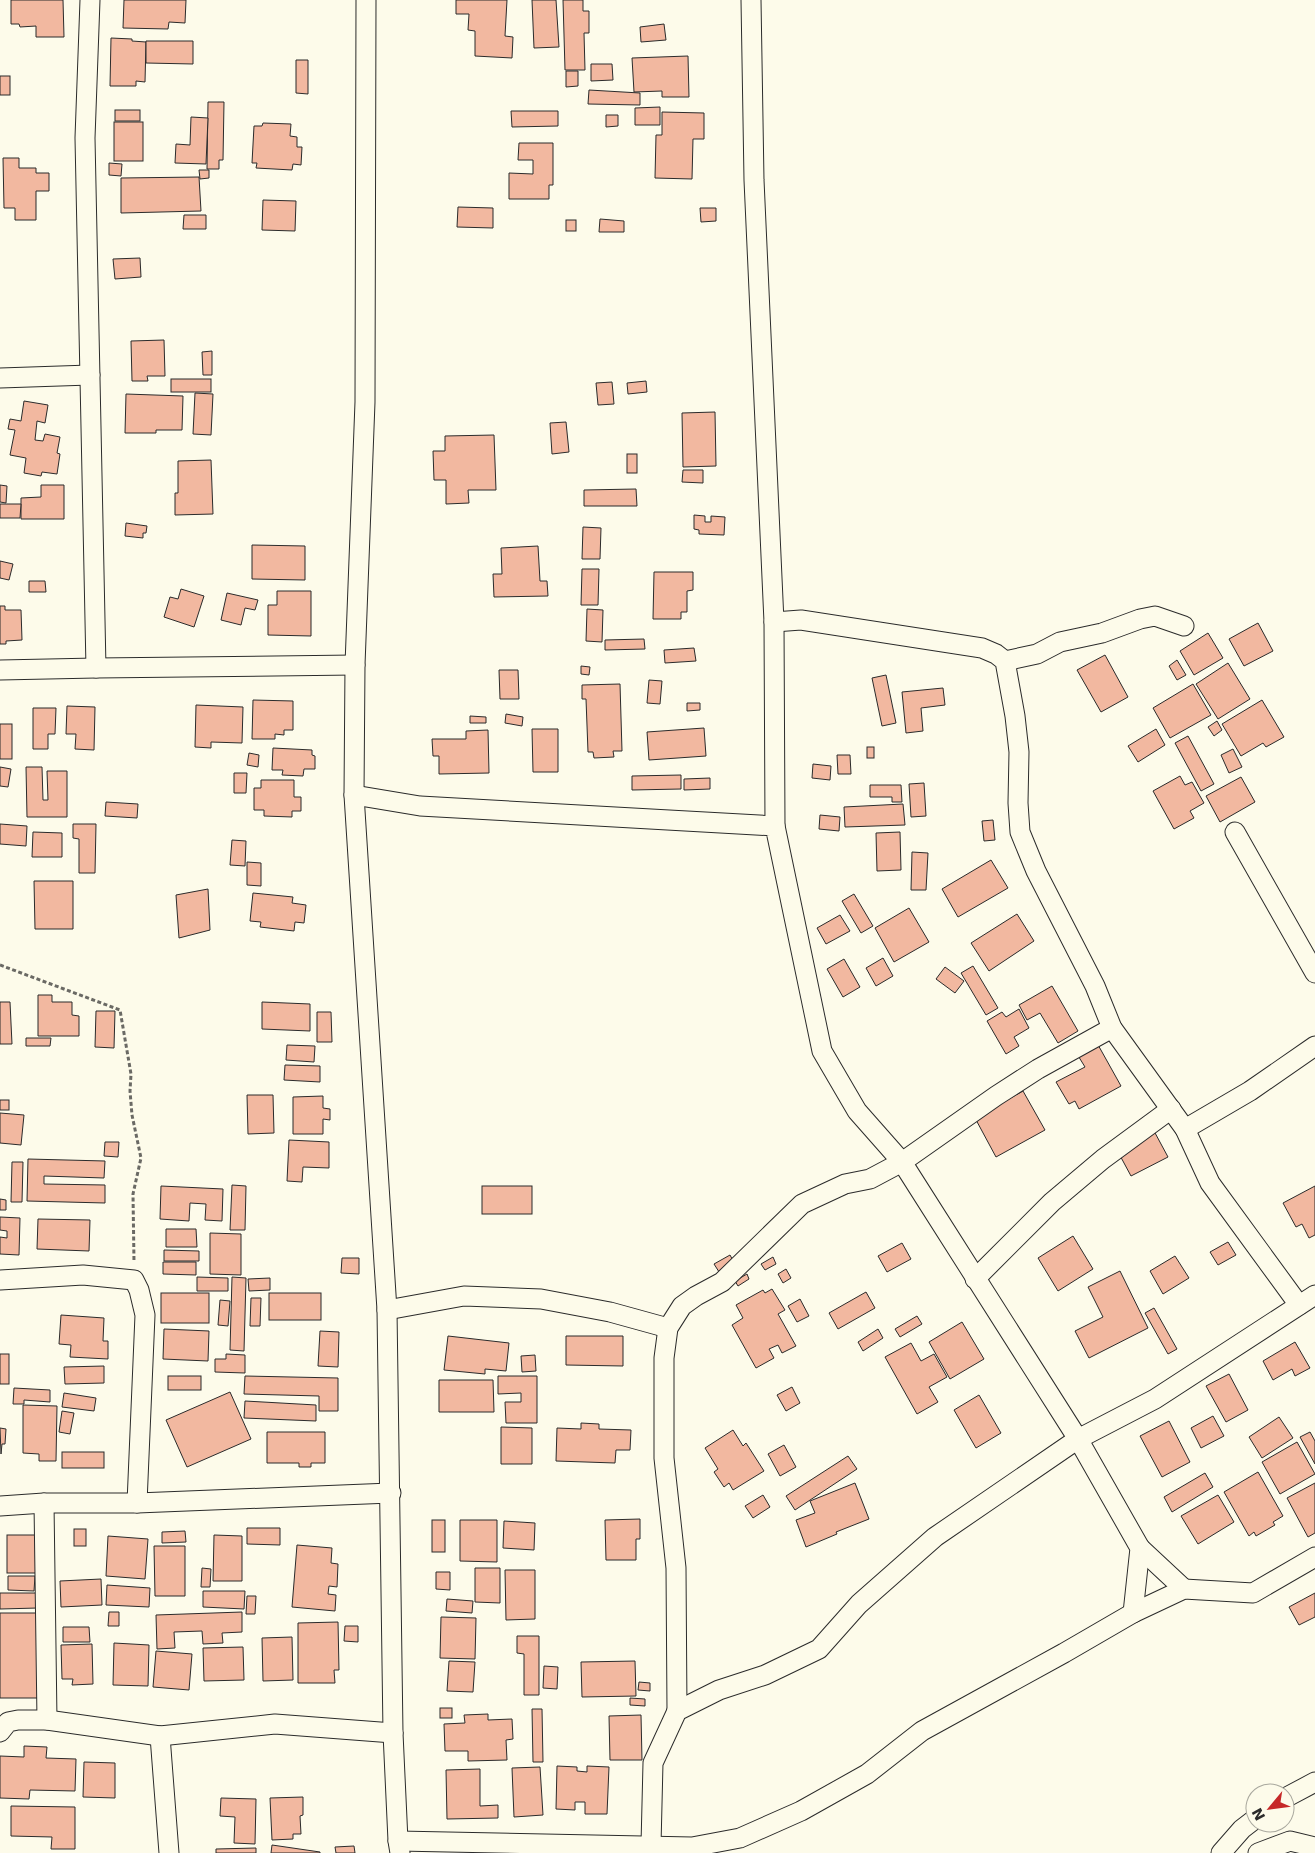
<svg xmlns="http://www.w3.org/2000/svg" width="1315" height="1853" font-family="'DejaVu Sans',sans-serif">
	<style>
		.building { fill: #f2b8a0; stroke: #2b2b2b }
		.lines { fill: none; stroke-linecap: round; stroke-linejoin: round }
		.street-casing { stroke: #2b2b2b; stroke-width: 21 }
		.path { stroke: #6a6964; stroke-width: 3; stroke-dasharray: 4 2.5; stroke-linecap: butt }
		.street { stroke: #fdfbea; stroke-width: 19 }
	</style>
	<rect width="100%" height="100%" fill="#fdfbea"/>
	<g class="building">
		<path d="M11,0H63L64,37H36V26L20,27L19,24H11Z"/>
		<path d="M124,0H186L185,23L169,22L168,29L123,28Z"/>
		<path d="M456,0H507L505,36L513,37L512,58L475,56V31L468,30L469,14H456Z"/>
		<path d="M532,0H556L559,47L534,48Z"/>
		<path d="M563,0H583V11H589V33H584L585,70H565Z"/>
		<path d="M664,24L666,40L641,42L640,27Z"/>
		<path d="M111,38L132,39V41L146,42L145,82L136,81V86H110Z"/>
		<path d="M146,41H193V64L146,63Z"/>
		<path d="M688,56L689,97H662V91L634,92L632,58Z"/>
		<path d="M296,60H308V94L296,93Z"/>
		<path d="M591,64H612L613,80L591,81Z"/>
		<path d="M566,71H578V86L566,87Z"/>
		<rect x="0" y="76" width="10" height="19"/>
		<path d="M589,90L640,93V105L588,104Z"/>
		<path d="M208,102H224L223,160H219V169H207Z"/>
		<path d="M660,107V125H635V108Z"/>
		<rect x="115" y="110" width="25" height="11"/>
		<path d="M511,111H558V126L512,127Z"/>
		<path d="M662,112L704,113V139H693L692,179L655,178L656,135H662Z"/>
		<path d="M606,115H618V126L606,127Z"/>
		<path d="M191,117L208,118L206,164L175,163L176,144L190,145Z"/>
		<rect x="114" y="122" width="29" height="39"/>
		<path d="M263,123L291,124L290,136L297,137V147H302L301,165L293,164L292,170L256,168L257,163H252L254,126H262Z"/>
		<path d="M519,143H553V185H549V199H509V173L533,174V160H518Z"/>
		<path d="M3,158H19V168H36V173H49V191H36V220H15V208H4Z"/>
		<path d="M109,163L122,164L121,176L109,175Z"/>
		<path d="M199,170H209V178L200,179Z"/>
		<path d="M199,177L201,211L121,213V178Z"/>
		<path d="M263,200L296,201L295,231L262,230Z"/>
		<path d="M458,207L493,208V228L457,227Z"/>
		<path d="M700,208H716V221L701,222Z"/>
		<path d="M184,215H206V229H183Z"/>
		<path d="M600,219L624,221V232H599Z"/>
		<rect x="566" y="220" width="10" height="11"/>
		<path d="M140,258L141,277L115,279L113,259Z"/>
		<path d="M164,340L165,376H147L148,381H132L131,341Z"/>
		<path d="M212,351V375H203L202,352Z"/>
		<rect x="171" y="379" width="40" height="13"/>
		<path d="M646,381L647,392L628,394L627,383Z"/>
		<path d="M612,382L614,404L598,405L596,383Z"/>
		<path d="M195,393L213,394L211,435L193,434Z"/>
		<path d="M126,394L183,396L182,430H156V433H125Z"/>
		<path d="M24,401L48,405L45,423L37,421L35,440L43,441L45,434L60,437L57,453L60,454L57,474L42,472L41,476L24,473L26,458L10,455L15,430L8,429L10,419L21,421Z"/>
		<path d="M715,412L716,466L683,467L682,413Z"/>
		<path d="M566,422L569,452L552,454L550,423Z"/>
		<path d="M494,435L496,490H468L469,503L446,504V480H434L433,451H445V436Z"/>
		<rect x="627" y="454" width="10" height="19"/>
		<path d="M211,460L213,514L175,515V493H178V461Z"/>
		<path d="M683,470H703V483L682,482Z"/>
		<path d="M0,485L7,486L6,503L0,502Z"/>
		<path d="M41,485H64V519H21V498L41,497Z"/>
		<path d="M636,489L637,506H584V490Z"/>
		<path d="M0,504H21L20,518H0Z"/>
		<path d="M694,515L705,516V522H711V516L725,517L724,535L699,534V530L694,529Z"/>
		<path d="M126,523L147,526L146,533H143V538L125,536Z"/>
		<path d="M583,527L601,528L600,559H582Z"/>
		<path d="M252,545L305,546V580L252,579Z"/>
		<path d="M538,546L540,581H547L548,596L494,597L493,574H502L501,548Z"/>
		<path d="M0,561L13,564L9,580L0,578Z"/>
		<path d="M582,569H599L598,605H581Z"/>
		<path d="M654,572H693V590L687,591V612H681V619H653Z"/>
		<path d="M29,581H45L46,592H29Z"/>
		<path d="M181,589L204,596L194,627L164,617L170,597L178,599Z"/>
		<path d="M277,591H311V636L268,635V605H277Z"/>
		<path d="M227,593L258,600L255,610L245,608L241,625L221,620Z"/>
		<path d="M0,606H5V610H21L22,640L6,641V644H0Z"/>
		<path d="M587,609L603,610L602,642L586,641Z"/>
		<path d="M1258,623L1273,651L1244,666L1229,639Z"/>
		<path d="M1208,633L1223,658L1194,675L1180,651Z"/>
		<path d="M644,639L645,649L605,650V640Z"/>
		<path d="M694,648L696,661L665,663L664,650Z"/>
		<path d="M1105,655L1128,697L1101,712L1077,670Z"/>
		<path d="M1177,660L1186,675L1177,680L1169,666Z"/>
		<path d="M1228,663L1250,699L1218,719L1196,684Z"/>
		<path d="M581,666L590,667L589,675L581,674Z"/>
		<path d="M499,670H518L519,699H500Z"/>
		<path d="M886,675L896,723L882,726L872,678Z"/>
		<path d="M649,680L662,681L660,704L647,703Z"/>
		<path d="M620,684L622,751H613L614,757L594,758L593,752H588L586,699H582V685Z"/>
		<path d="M1193,684L1211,715L1170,738L1153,708Z"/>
		<path d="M943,688L945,705L921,708L923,731L906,733L902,692Z"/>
		<path d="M253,700L293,701V730H284V735L275,734V739H252Z"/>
		<path d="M1262,700L1284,737L1266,747L1263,743L1241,756L1222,724Z"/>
		<path d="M687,703H700V710L687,711Z"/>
		<path d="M196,705L243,707L242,743L211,742V748L195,747Z"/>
		<path d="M67,706L95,707L94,750L75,749L76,734H66Z"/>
		<path d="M33,708H56L55,734H48V749H33Z"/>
		<path d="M506,714L523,717L522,726L505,723Z"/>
		<path d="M470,716L486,717V723H470Z"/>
		<path d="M1217,721L1222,730L1214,736L1208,727Z"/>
		<rect x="0" y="724" width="12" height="35"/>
		<path d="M704,728L706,756L649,760L647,732Z"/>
		<path d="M532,729H558V772H533Z"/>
		<path d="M1156,729L1165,745L1138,762L1128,746Z"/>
		<path d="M488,730L489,773L439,774V756H433L432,739H466V731Z"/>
		<path d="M1188,736L1214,784L1201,791L1175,743Z"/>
		<rect x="867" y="747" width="7" height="11"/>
		<path d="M273,748L312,750V755L315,756V769H304L303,776L282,775L283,770H272Z"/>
		<path d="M1233,749L1242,767L1229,773L1221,755Z"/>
		<path d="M249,753L259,755L258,767L247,765Z"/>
		<path d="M837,755H850L851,774H838Z"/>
		<path d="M813,764L831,766L830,780L812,778Z"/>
		<path d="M0,767L11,769L8,787L0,786Z"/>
		<path d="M26,767H42L43,800H48L47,771H67V817H27Z"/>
		<path d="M234,773H247L246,793H234Z"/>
		<path d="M681,775V789L632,790V776Z"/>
		<path d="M1180,776L1185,785L1192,782L1204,803L1190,811L1194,818L1174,829L1153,791Z"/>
		<path d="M1241,777L1255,802L1220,822L1206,796Z"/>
		<path d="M710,778V789L684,790V779Z"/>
		<path d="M261,780H294V797H301V811H292V817L264,816V810H254V788H261Z"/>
		<path d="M924,783L926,816L911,817L909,784Z"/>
		<path d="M870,785H901L902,802H892V797H870Z"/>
		<path d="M106,802L138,804L137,818L105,816Z"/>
		<path d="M903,804L905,825L845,827L844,807Z"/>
		<path d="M820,815L840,817L839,831L819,829Z"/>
		<path d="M993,820L995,840L984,841L982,821Z"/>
		<path d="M0,824L27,826L26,846L0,844Z"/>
		<path d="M73,824H96L95,873H79V839L73,838Z"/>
		<path d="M33,832L62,833V857H32Z"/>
		<path d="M900,832L901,870L877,871L876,833Z"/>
		<path d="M232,840L246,841L245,866L230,865Z"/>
		<path d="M912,852L928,853L926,890H911Z"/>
		<path d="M991,860L1008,888L958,917L942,889Z"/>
		<path d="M247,862L261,863V886L247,885Z"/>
		<path d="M34,881H73V929H35Z"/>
		<path d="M208,889L210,930L179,938L176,895Z"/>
		<path d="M253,893L293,897L292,903L306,905L304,923L295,922L294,931L260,927L261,922L250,921Z"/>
		<path d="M854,894L873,926L861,933L842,901Z"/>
		<path d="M909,908L929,942L894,962L875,928Z"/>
		<path d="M1017,914L1034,941L989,971L971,943Z"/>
		<path d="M840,915L850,931L826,944L817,928Z"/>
		<path d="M883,958L893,976L876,986L866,968Z"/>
		<path d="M844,959L860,987L843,997L827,969Z"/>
		<path d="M973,966L998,1008L986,1015L961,973Z"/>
		<path d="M945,967L964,981L955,993L936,979Z"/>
		<path d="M1052,986L1078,1031L1058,1043L1040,1013L1027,1020L1019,1005Z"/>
		<path d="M38,995H52V1002H72V1015L79,1016V1036H38Z"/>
		<path d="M0,1002H10L12,1044H0Z"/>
		<path d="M262,1002L310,1004V1031L262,1029Z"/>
		<path d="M1019,1009L1029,1028L1014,1037L1019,1046L1006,1054L987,1021L1002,1012L1006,1017Z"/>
		<path d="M96,1011H115L114,1048L95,1047Z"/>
		<path d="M317,1012H331L332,1042H317Z"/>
		<path d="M26,1038H51L50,1046H26Z"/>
		<path d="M1097,1043L1121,1086L1079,1109L1075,1101L1069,1104L1056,1082L1085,1067L1077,1054Z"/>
		<path d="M287,1045L315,1046L314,1062L286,1060Z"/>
		<path d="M285,1065L320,1066V1082L284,1080Z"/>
		<path d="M1023,1091L1045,1130L996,1157L975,1118Z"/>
		<path d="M247,1095H273L274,1133L248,1134Z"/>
		<path d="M323,1096V1108L330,1109V1120L323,1119V1134H293V1097Z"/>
		<rect x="0" y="1100" width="9" height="10"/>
		<path d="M0,1113L24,1115L21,1145L0,1143Z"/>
		<path d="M1154,1131L1168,1157L1131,1176L1117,1150Z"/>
		<path d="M289,1140L329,1142V1168L303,1167L302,1182L287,1181Z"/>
		<path d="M105,1142H119L118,1157L104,1156Z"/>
		<path d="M28,1159L105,1161L104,1178L44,1176V1184L105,1185V1203L27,1201Z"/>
		<path d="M12,1162H23L22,1202H11Z"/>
		<path d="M232,1185L246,1186L245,1230H230Z"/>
		<path d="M161,1186L223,1189L222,1221L205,1220L206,1204L190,1203L189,1221L160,1219Z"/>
		<rect x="482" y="1186" width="50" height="28"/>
		<path d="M1315,1186V1235L1309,1238L1302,1224L1296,1227L1283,1203Z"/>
		<path d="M0,1199L6,1200V1210H0Z"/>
		<path d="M0,1217L20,1218L19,1255L0,1254V1237L7,1238V1231L0,1230Z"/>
		<path d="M38,1219L90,1220L89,1251L37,1249Z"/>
		<path d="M166,1229H196L197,1247H166Z"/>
		<path d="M210,1233L241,1234V1275L210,1274Z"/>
		<path d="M1073,1236L1093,1269L1058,1291L1038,1258Z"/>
		<path d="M1228,1242L1236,1255L1218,1265L1210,1252Z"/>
		<path d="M902,1243L911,1259L887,1272L878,1256Z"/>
		<path d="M164,1250L199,1251V1261H164Z"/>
		<path d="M730,1255L736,1266L721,1275L714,1264Z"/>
		<path d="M1175,1256L1189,1278L1163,1294L1150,1271Z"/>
		<path d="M773,1257L776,1264L765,1270L761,1264Z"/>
		<path d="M342,1258H359V1274L341,1273Z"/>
		<path d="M163,1262H196V1275L163,1274Z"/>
		<path d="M786,1269L791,1278L783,1283L778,1274Z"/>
		<path d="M1120,1271L1148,1328L1089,1358L1075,1331L1103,1317L1088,1287Z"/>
		<path d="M747,1274L749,1279L738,1286L735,1281Z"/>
		<path d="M197,1277L228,1278V1291H197Z"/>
		<path d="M232,1277L246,1278L244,1351L230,1350Z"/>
		<path d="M270,1278V1290L249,1291L248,1279Z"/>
		<path d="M772,1289L785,1310L778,1314L796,1346L782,1353L778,1345L769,1349L774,1358L756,1368L732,1325L743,1318L736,1305L763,1290L765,1293Z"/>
		<path d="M866,1292L875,1308L838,1329L829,1313Z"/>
		<rect x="161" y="1293" width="48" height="30"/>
		<rect x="269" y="1293" width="52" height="27"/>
		<path d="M251,1298H261L260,1326H250Z"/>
		<path d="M800,1299L809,1316L797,1322L788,1306Z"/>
		<path d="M220,1300L230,1301L228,1326L218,1325Z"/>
		<path d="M1154,1308L1177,1349L1168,1354L1145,1313Z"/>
		<path d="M61,1315L104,1318L103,1341H108V1359L70,1357L71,1345L59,1344Z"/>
		<path d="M917,1316L922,1324L900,1337L895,1329Z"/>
		<path d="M962,1322L984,1359L950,1379L929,1342Z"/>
		<path d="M164,1329L209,1331L208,1361L163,1359Z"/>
		<path d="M878,1329L883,1338L863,1351L858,1342Z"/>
		<path d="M320,1331L339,1332L338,1367L318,1366Z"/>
		<path d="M448,1336L509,1343L506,1371L485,1369V1374L444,1370Z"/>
		<path d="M566,1336H623V1366L566,1365Z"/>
		<path d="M1295,1342L1310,1368L1295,1376L1292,1369L1273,1380L1263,1361Z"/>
		<path d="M911,1343L921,1361L934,1354L947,1377L929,1387L938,1402L917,1414L885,1357Z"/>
		<rect x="0" y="1354" width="9" height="30"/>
		<path d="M226,1354L245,1355V1373L215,1372V1359H226Z"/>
		<path d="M535,1355L536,1371L522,1372L521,1356Z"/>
		<path d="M104,1366V1383L65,1384L64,1367Z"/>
		<path d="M1229,1374L1248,1410L1226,1422L1206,1386Z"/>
		<rect x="168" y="1376" width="33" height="14"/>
		<path d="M245,1376L338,1378V1411H319V1396L244,1394Z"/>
		<path d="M498,1376H537V1423H506L505,1402H521V1393L498,1394Z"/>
		<path d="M439,1380H493L494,1412H439Z"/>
		<path d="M792,1387L800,1403L786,1411L777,1395Z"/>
		<path d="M14,1388L50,1390V1402L24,1400V1404H13Z"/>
		<path d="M230,1392L251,1439L187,1467L166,1420Z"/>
		<path d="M64,1393L96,1398L94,1411L62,1407Z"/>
		<path d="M979,1395L1001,1433L976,1448L954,1410Z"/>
		<path d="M245,1401L316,1405V1421L244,1418Z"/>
		<path d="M23,1405L57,1406L56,1461H39V1454L23,1453Z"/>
		<path d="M62,1411L74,1413L70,1434L59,1432Z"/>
		<path d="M1213,1416L1224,1436L1201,1448L1191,1428Z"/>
		<path d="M1279,1417L1293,1438L1262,1458L1249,1437Z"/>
		<path d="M1169,1421L1190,1462L1162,1477L1140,1436Z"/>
		<path d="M581,1423L599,1424V1429L631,1430L630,1450H616L615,1463L556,1461L557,1428L581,1429Z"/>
		<path d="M501,1427L532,1428V1464H501Z"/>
		<path d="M0,1428L6,1429L5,1444H2L1,1454Z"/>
		<path d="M733,1430L743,1446L746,1443L764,1471L733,1490L729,1483L724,1487L714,1472L718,1469L705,1448Z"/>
		<path d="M267,1432H325V1463H311V1467H299V1463H267Z"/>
		<path d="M1310,1432L1315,1441V1464L1300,1437Z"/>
		<path d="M1297,1442L1315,1474L1280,1494L1262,1462Z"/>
		<path d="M784,1445L796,1467L780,1476L768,1454Z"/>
		<rect x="62" y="1452" width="42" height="16"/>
		<path d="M848,1456L857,1469L795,1510L786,1496Z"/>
		<path d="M1258,1472L1283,1516L1273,1522L1275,1525L1256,1536L1254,1532L1249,1536L1224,1492Z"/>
		<path d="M1205,1473L1213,1487L1172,1512L1164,1497Z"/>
		<path d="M855,1483L869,1519L836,1532L837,1534L806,1547L796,1520L815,1513L810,1501Z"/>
		<path d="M1315,1483V1533L1308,1537L1287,1498Z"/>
		<path d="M763,1495L770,1507L753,1518L745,1506Z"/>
		<path d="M1218,1495L1234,1522L1198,1544L1181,1516Z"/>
		<path d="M640,1519V1539H636V1560H606L605,1520Z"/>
		<rect x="432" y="1520" width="13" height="32"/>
		<path d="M460,1520H497V1562L460,1561Z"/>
		<path d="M504,1521L535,1523L534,1550L503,1548Z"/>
		<path d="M247,1528H280V1545L247,1544Z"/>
		<rect x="74" y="1529" width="12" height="17"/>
		<path d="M185,1531L186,1542L162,1543V1532Z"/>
		<rect x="7" y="1535" width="30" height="38"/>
		<path d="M214,1535L242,1536V1581H213Z"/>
		<path d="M108,1536L148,1539L145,1579L106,1576Z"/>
		<path d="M297,1545L332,1548L331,1563L338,1564L337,1587L329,1586L328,1594L336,1595L335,1611L292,1607Z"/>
		<path d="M154,1546H185V1596H155Z"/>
		<path d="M202,1568L211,1569L210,1587H201Z"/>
		<path d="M475,1568H500V1603L475,1602Z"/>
		<path d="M505,1570H535V1619L506,1620Z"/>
		<path d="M436,1572H450V1590L436,1589Z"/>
		<path d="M8,1576H35L34,1591L8,1590Z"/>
		<path d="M101,1579L102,1605L61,1607L60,1581Z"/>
		<path d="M107,1585L150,1588L149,1607L106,1605Z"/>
		<path d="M203,1591H245L244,1609L203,1607Z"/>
		<path d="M0,1593H37L38,1608L0,1609Z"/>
		<path d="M1315,1593V1617L1299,1625L1289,1607Z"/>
		<path d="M247,1596H256L255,1614H246Z"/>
		<path d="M447,1599L473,1601L472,1613L446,1611Z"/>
		<path d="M109,1612H119V1626H108Z"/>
		<path d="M242,1612V1632L222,1633L223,1643L203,1644L202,1631L174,1632L175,1648L157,1649L156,1615Z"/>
		<rect x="0" y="1613" width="43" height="85"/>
		<path d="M441,1617L476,1618L475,1659L440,1658Z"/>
		<path d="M338,1622L339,1670H334L335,1683H298V1623Z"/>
		<path d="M345,1626H358V1642L344,1641Z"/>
		<path d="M63,1627H89L90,1642H63Z"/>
		<path d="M517,1636H539V1695H524V1654L517,1653Z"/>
		<path d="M292,1637L293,1680L263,1681L262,1638Z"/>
		<path d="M114,1643L149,1645L148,1686L113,1685Z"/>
		<path d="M92,1644L93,1684L72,1685L73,1679H62L61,1645Z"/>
		<path d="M243,1647L244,1680L204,1681L203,1648Z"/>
		<path d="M156,1651L192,1654L189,1690L153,1687Z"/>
		<path d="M449,1661L475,1662L473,1692L447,1691Z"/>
		<path d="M635,1661L636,1696L582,1697L581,1662Z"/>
		<path d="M544,1666L558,1667L557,1689L543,1688Z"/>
		<path d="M639,1682L650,1683V1691L638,1690Z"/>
		<path d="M630,1698L645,1699V1706L630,1705Z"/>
		<rect x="440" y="1708" width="12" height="10"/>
		<path d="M532,1709H542L543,1762H533Z"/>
		<path d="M488,1714V1720L512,1719L513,1739L506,1740L507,1760L468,1761V1751H445L444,1724L465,1723L464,1715Z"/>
		<path d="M641,1715L642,1760H610L609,1716Z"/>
		<path d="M24,1746L47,1747L46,1758L76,1759L75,1791L30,1790L29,1799L0,1798V1756L24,1757Z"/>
		<path d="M84,1762L115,1763V1798L83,1797Z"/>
		<path d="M557,1766L577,1767V1771L587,1772V1766L609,1767L607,1814H585V1802H575V1810L556,1809Z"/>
		<path d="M540,1767L543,1815L514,1817L512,1768Z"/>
		<path d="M480,1769V1806L498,1805V1818L447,1819L446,1770Z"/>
		<path d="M303,1797V1815L300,1816L301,1834H293V1839L272,1840L270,1798Z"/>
		<path d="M221,1798L256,1799L255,1844L234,1843L235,1817L220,1816Z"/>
		<path d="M11,1806L75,1807V1849H51L52,1837L11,1836Z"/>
		<path d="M272,1845L320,1852V1853H271Z"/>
		<path d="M354,1846L355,1853H336L335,1847Z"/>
		<path d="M256,1848V1853H216V1849Z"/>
	</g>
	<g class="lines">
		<g class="street-casing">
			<g id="street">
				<path d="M90,0L85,138L96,668"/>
				<path d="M366,0L365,402L355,665L354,795L387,1310L393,1733L398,1841L400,1853"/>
				<path d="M751,0L754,180L774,622L775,826"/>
				<path d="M0,378L90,375"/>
				<path d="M774,622L801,620L982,648L996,654L1005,661L1015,716L1019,752L1018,803L1020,832L1036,871L1095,986L1112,1028L1185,1129L1210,1183L1299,1305"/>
				<path d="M1005,661L1037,654L1060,642L1102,633L1140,619L1155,616L1184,626"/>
				<path d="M0,670L96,668L355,665"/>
				<path d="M354,795L420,806L775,826L822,1051L857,1111L902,1162L1078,1439L1155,1399L1315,1295"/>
				<path d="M1235,832L1315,973"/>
				<path d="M1185,1129L1250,1091L1315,1046"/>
				<path d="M975,1279L1052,1202L1103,1159L1171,1109"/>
				<path d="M0,1280L83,1275L134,1280L139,1290L145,1315L137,1503"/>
				<path d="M387,1310L464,1296L541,1299L610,1312L668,1328"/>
				<path d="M44,1503L47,1720"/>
				<path d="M0,1506L44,1503H137L391,1493"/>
				<path d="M1140,1548L1184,1589"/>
				<path d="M677,1711L676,1568L664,1458V1358L668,1328L682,1306L696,1296L722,1282L802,1204L845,1184L870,1179L902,1162L996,1096L1038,1069L1112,1028"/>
				<path d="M0,1732L8,1722L18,1720H47L160,1736L275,1724L393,1733"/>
				<path d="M160,1736L169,1853"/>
				<path d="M1285,1798L1315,1782"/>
				<path d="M398,1841L692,1847L740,1838L801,1811L867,1774L922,1731L1064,1653L1133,1613L1184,1589L1253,1593L1315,1557"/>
				<path d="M651,1845L653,1763L677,1711L719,1690L765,1675L819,1649L859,1604L935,1537L1078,1439L1140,1548L1133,1613"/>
				<path d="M1221,1853L1242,1829L1255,1819"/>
				<path d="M1258,1853L1290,1841L1315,1847"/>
			</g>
		</g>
		<path class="path" d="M0,965L120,1010L131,1074L130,1091L132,1115L141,1158L133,1194L134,1262"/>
		<use href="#street" class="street"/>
	</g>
	<g transform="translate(1270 1808) rotate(241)"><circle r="24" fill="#fdfbea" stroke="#a9a89e"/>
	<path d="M0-4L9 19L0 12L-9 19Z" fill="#c62828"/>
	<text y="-8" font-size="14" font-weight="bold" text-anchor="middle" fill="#2b2b2b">N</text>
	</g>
</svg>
